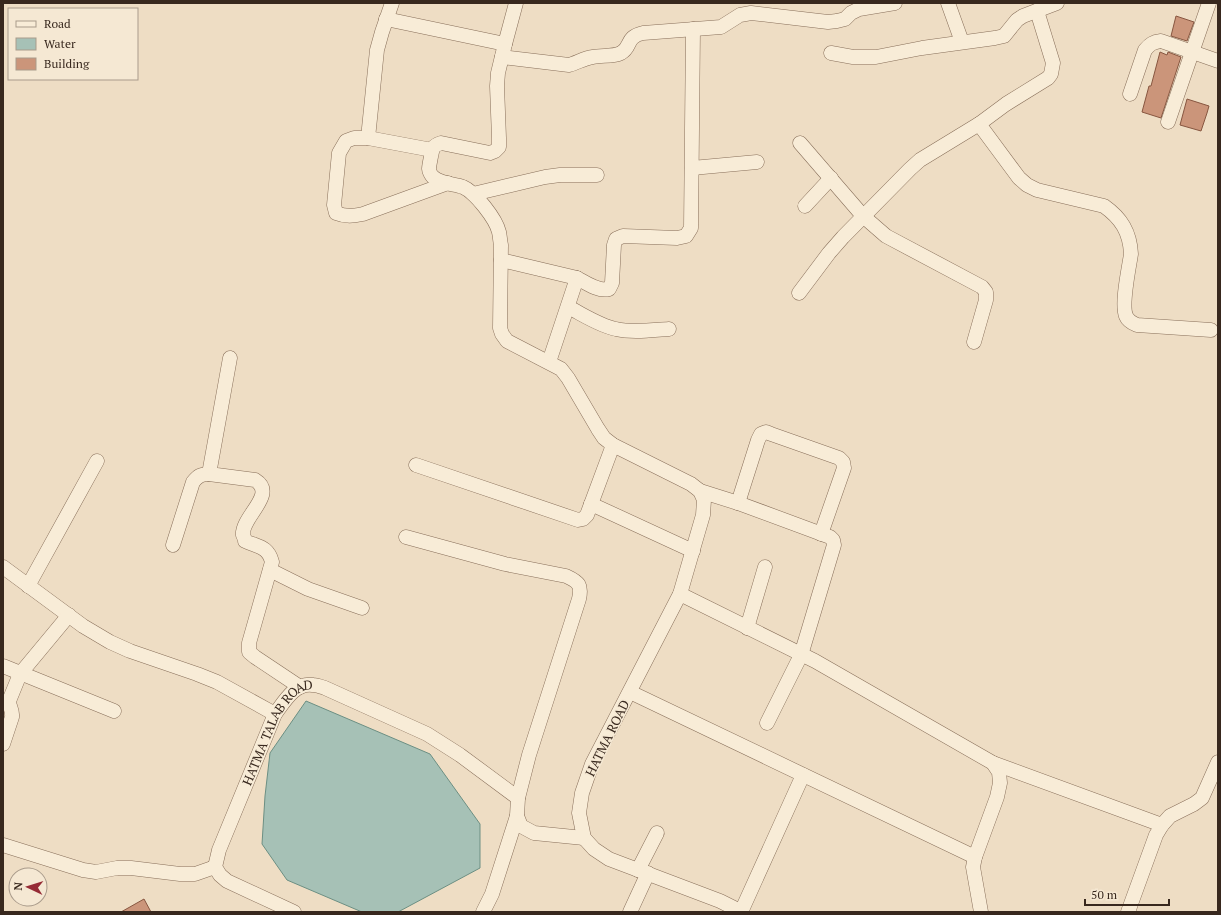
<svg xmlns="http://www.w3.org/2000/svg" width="1221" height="915" font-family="'PT Serif',serif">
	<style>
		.water { fill: #a6c1b6; stroke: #6c8f83 }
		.building { fill: #cb957a; stroke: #875640 }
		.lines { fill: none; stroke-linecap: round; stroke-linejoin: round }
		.minor-casing { stroke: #886f5a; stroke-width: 15 }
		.minor { stroke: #f8ecd7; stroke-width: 14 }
		.labels { text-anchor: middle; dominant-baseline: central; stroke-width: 3; stroke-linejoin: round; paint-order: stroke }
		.street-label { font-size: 13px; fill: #38281e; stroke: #f5e8d3 }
	</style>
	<rect width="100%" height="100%" fill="#eeddc4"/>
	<path class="water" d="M306,701L430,754L480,824V868L398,912H362L287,880L262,844L265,796L270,753Z"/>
	<g class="building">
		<path d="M1176,16L1194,22L1187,41L1171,36Z"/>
		<path d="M1160,52L1167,55L1168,52L1181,57L1161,118L1142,112L1149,86H1151Z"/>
		<path d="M1187,99L1209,106L1207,113L1201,131L1180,125Z"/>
		<path d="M144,899L151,912H121Z"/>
	</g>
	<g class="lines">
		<g class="minor-casing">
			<g id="minor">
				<path d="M392,3L382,32L377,50L368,138H354L346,141L339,153L334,205L336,213C346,217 353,216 363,214L448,183"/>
				<path d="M516,3L505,44L498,73L497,86L499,138V147L495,151L490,153L441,143C438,144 435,145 433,148C432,151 429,166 429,169C429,172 432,176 433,177C441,184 454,184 463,187C475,192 496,219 499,232C500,236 500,241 501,245L500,328L502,334L507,341L561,369L568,378L598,429L604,438L613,445L691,484L700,491L704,500L703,515L680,594L592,764L582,793L579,813L584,838L594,849L609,859L720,901L742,912"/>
				<path d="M948,3L962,42"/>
				<path d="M386,19L505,44"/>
				<path d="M831,53L853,57H876L922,48L995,38L1004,36L1017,20L1023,16L1057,3"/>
				<path d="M502,57L569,65C577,63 584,58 593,57C602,55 613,57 621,53C632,47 625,37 643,33L721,27L740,15L751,13L828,22L837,21L845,19L851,13L859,9L895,3"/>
				<path d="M1130,94L1145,50C1150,44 1153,42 1161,41L1218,61"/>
				<path d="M1168,122L1209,3"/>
				<path d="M979,124L1019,178L1027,185L1037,190L1104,206C1121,218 1130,232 1131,254C1129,268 1121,304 1126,316C1128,321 1132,323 1137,325L1211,330"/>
				<path d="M368,138L432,150"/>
				<path d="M800,143L863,216L886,236L982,287L986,292V300L974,342"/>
				<path d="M692,168L757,162"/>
				<path d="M473,194L545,177L560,175H597"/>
				<path d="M805,206L831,178"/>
				<path d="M501,260L577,278L549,362"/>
				<path d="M577,278C586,283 599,292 609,289L612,283L614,245L616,239L623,236L677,238L686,236L691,228L693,29"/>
				<path d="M799,293L829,253L843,237L910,169L920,160L979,124L1006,104L1048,78L1051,74L1053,63L1037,11"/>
				<path d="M568,307C582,314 600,326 616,329C633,333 652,330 669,329"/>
				<path d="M230,358L209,474L255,480C278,494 241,517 243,535C244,537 245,539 245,541C258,547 268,546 272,562L249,643V652L255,657L300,687"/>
				<path d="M416,465L578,520L583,519L587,515L613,445"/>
				<path d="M700,491L738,503L830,537L833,540L834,545L801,655L767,723"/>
				<path d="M738,503L758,440L761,434L766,432L771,434L839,458L843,462L844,468L821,534"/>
				<path d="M591,504L693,551"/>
				<path d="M406,537L505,564L566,576C579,582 582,585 579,599L529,755L518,798"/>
				<path d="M173,545L193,482C198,476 201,474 209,474"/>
				<path d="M3,567L83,626L110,642L130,651L197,674L217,682L275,714"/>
				<path d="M270,570L308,589L362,608"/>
				<path d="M28,586L97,461"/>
				<path d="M680,594L815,661L993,763L999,772L1000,783L997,797L975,857L973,867L981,912"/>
				<path d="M747,628L765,567"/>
				<path d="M3,666L114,711"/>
				<path d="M630,692L975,857"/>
				<path d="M3,744L12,717C13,710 9,707 9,701L20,674L69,615"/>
				<path d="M993,763L1162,825"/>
				<path d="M3,845L83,870L96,872L117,868H131L180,874H195L215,867"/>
				<path d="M638,870L657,833"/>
				<path id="s1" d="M294,912L227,881L220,875L215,867L219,850L275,714C284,702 295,682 313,685C317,685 322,687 325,688L427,734L460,755L518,798L517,816L521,826L534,833L584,838"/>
				<path d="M483,912L492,894L517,816"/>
				<path d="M630,912L648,873"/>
				<path d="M741,912L803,775"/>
				<path d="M1128,912L1156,835L1162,825L1170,816L1194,804L1202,798L1218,762"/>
			</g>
		</g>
		<use href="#minor" class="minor"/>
	</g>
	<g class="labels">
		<g class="street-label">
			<text stroke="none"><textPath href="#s1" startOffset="244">HATMA TALAB ROAD</textPath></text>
			<text transform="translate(607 738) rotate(-64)">HATMA ROAD</text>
		</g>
	</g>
	<rect width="1221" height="915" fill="none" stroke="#38281e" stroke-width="8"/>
	<rect x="8" y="8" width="130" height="72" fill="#f5e8d3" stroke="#a99b8b"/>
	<rect x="16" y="21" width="20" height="6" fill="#f8ecd7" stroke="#a99b8b"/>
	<text x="44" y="28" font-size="12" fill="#38281e">Road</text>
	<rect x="16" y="38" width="20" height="12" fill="#a6c1b6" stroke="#a99b8b"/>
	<text x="44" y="48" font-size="12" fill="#38281e">Water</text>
	<rect x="16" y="58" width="20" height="12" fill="#cb957a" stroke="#a99b8b"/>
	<text x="44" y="68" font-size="12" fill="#38281e">Building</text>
	<g transform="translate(28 887) rotate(274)"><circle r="19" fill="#f5e8d3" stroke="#a99b8b"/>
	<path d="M0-3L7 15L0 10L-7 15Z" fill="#962b35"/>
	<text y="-6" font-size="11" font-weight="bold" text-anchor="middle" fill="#38281e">N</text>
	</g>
	<path d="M1085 899v6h84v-6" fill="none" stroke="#38281e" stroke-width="2"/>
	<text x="1091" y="899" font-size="12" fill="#38281e" stroke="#f5e8d3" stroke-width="3" paint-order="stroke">50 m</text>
</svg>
